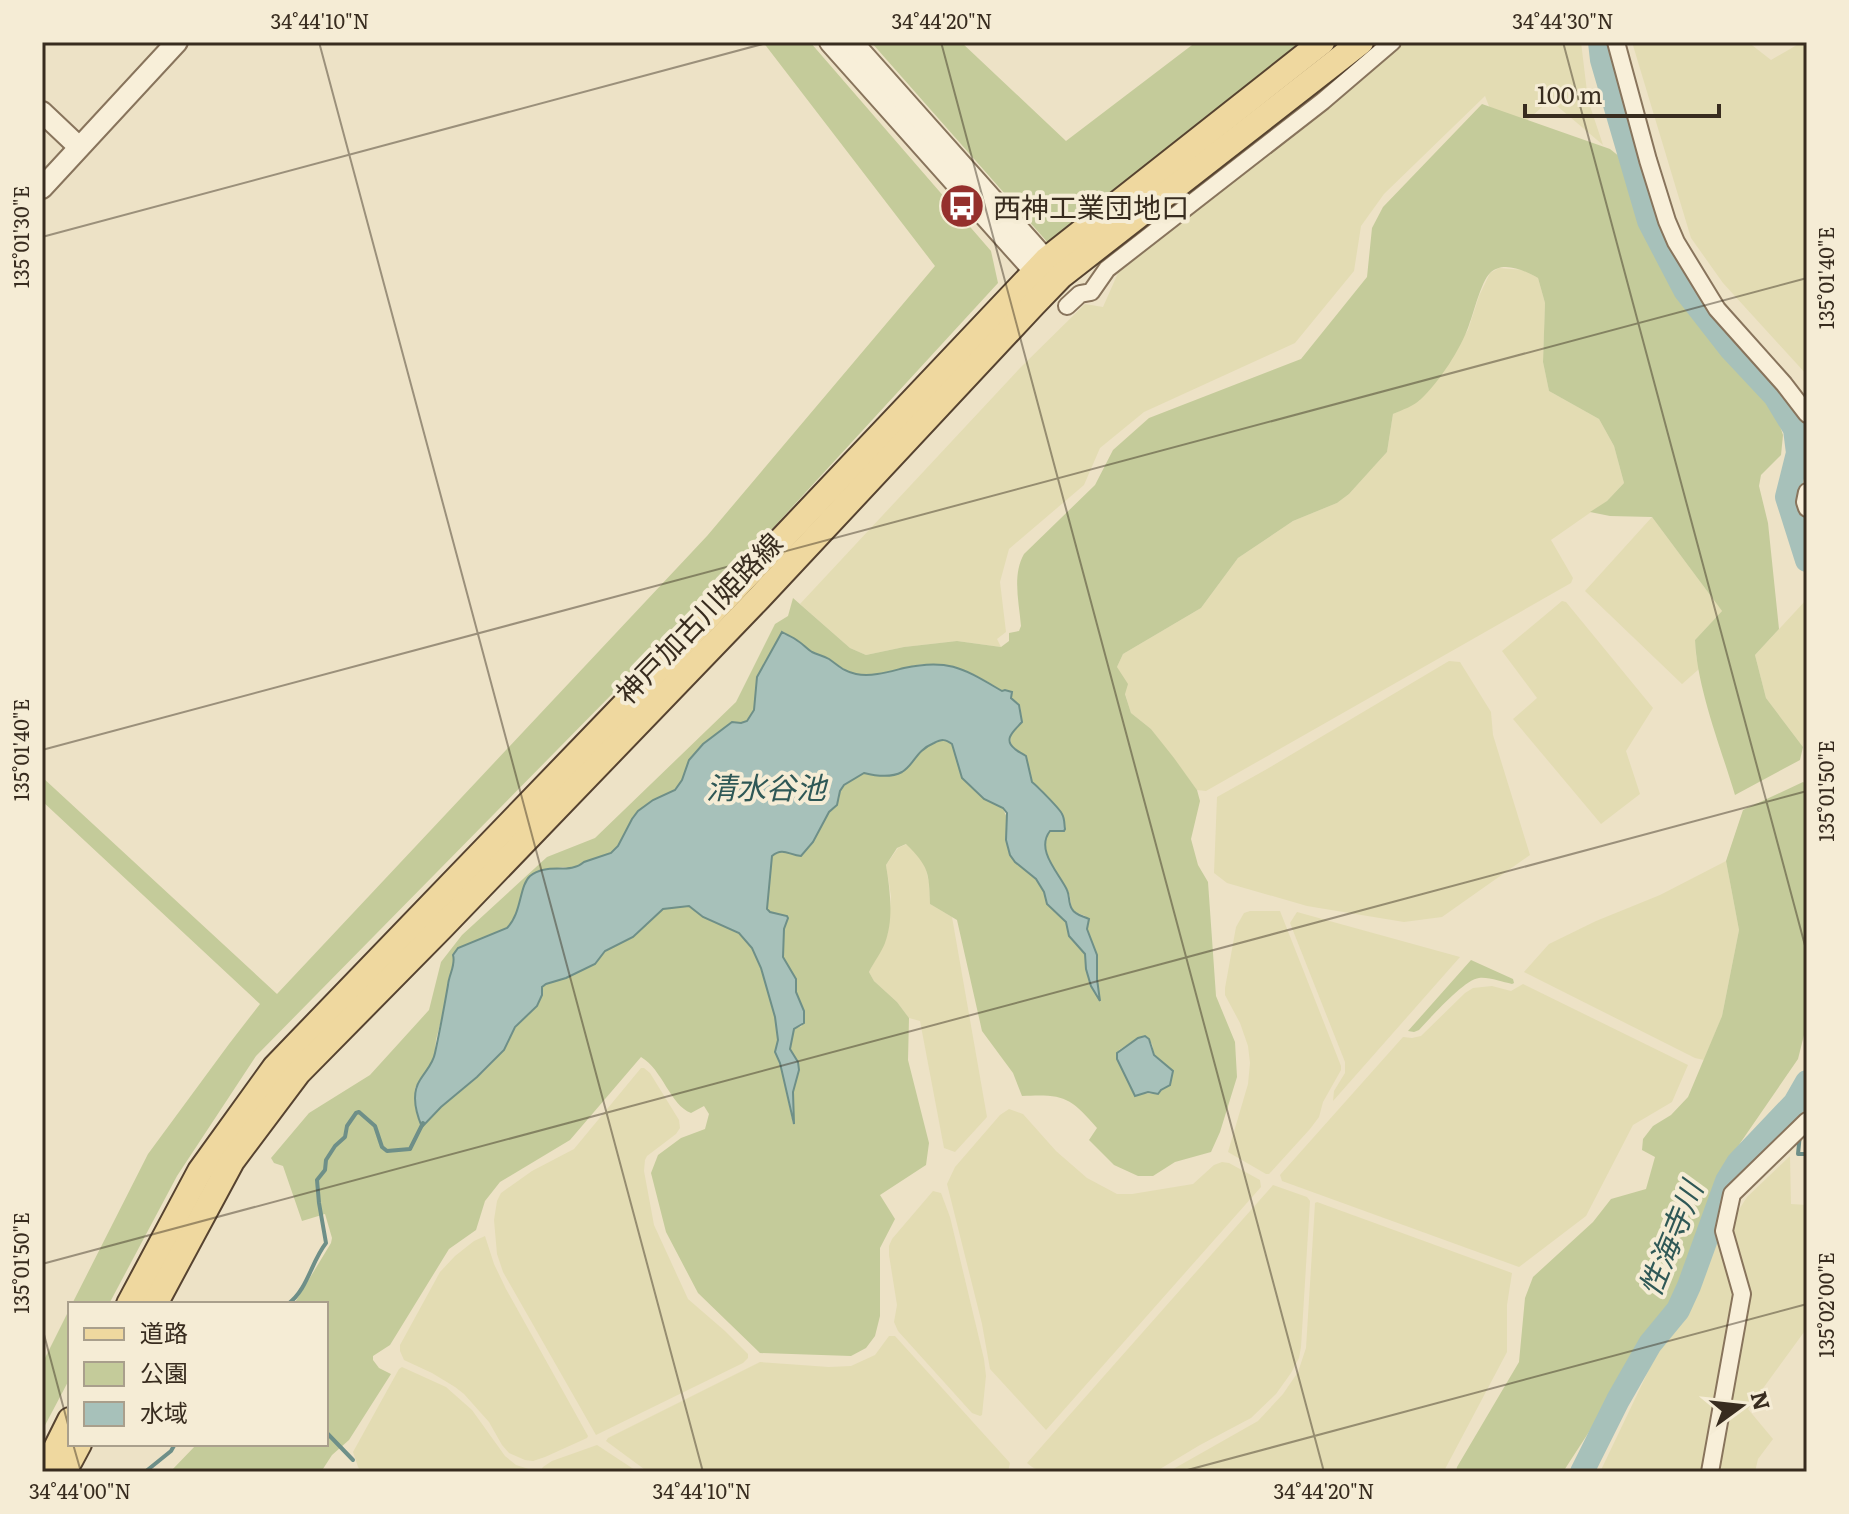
<svg xmlns="http://www.w3.org/2000/svg" width="1849" height="1514" font-family="Literata,'Noto Sans JP',serif">
	<style>
		.farmland { fill: #e3dcb3 }
		.green { fill: #c4cb9a; fill-rule: evenodd }
		.water { fill: #a7c1ba; stroke: #6e8f88; stroke-width: 2 }
		.lines { fill: none; stroke-linecap: round; stroke-linejoin: round }
		.stream { stroke: #6e8f88; stroke-width: 4 }
		.river { stroke: #a7c1ba; stroke-width: 24 }
		.minor-casing { stroke: #88745c; stroke-width: 20 }
		.tertiary-casing { stroke: #88745c; stroke-width: 24 }
		.primary-casing { stroke: #564330; stroke-width: 28 }
		.minor { stroke: #f8efd9; stroke-width: 16 }
		.tertiary { stroke: #f8efd9; stroke-width: 20 }
		.primary { stroke: #efd89f; stroke-width: 24 }
		.ticks { fill: none; stroke: #382c1f; stroke-width: 2; stroke-opacity: 0.45 }
		.labels { text-anchor: middle; dominant-baseline: central; stroke-width: 8; stroke-linejoin: round; paint-order: stroke }
		.poi-label { font-size: 28px; fill: #382c1f; stroke: #f5ecd5; text-anchor: start }
		.street-label { font-size: 28px; fill: #382c1f; stroke: #f5ecd5 }
		.water-label { font-size: 30px; font-style: italic; fill: #2f5856; stroke: #f5ecd5 }
		.neatline { fill: none; stroke: #382c1f; stroke-width: 3 }
		.ticks-label { font-size: 20px; text-anchor: middle; fill: #382c1f }
	</style>
	<rect width="100%" height="100%" fill="#ede2c6"/>
	<g class="farmland">
		<path d="M1403,42H1581L1588,100L1603,145L1550,100L1523,124L1494,119L1485,96L1384,194L1361,226L1354,271L1295,343L1144,412L1100,448L1084,485L1009,549L1000,582L1006,632L997,639L1001,647L957,641L904,647L866,655L850,648L800,604L1020,368L1085,304L1103,307L1118,273L1388,58Z"/>
		<path d="M1632,42H1748L1771,60L1802,42H1807V375L1723,283L1691,238Z"/>
		<path d="M1499,268L1524,270L1538,278L1545,303L1543,362L1549,391L1599,419L1614,446L1624,483L1607,501L1551,540L1573,578L1571,583L1206,791L1197,790L1151,729L1131,713L1117,667L1123,654L1201,608L1238,558L1293,521L1337,503L1349,494L1387,452L1393,414L1419,401L1468,330L1479,296L1490,273Z"/>
		<path d="M1652,517L1722,611L1695,640L1696,655L1699,669L1682,684L1585,591Z"/>
		<path d="M1807,599V704L1803,747L1766,698L1755,655Z"/>
		<path d="M1562,601L1566,602L1653,708L1626,751L1640,794L1601,824L1513,719L1537,698L1502,651Z"/>
		<path d="M1449,661L1460,662L1491,712L1493,735L1530,855L1442,917L1404,922L1307,906L1227,883L1214,873L1217,797L1267,769Z"/>
		<path d="M907,844L924,862L929,882L930,904L952,917L987,1117L955,1152L944,1148L920,1021L909,1018L897,1002L874,981L869,972L885,942L888,932L891,896L886,865L898,848Z"/>
		<path d="M1726,861L1739,930L1722,1016L1704,1060L1695,1058L1524,972L1549,944L1596,921L1660,895Z"/>
		<path d="M1250,911H1280L1341,1066V1070L1323,1102L1319,1117L1310,1129L1269,1174H1266L1228,1152L1248,1084L1250,1063L1248,1046L1240,1023L1225,995V988L1236,927L1244,913Z"/>
		<path d="M1297,912L1460,957L1333,1101L1334,1091L1345,1073V1062L1290,923Z"/>
		<path d="M1523,984L1688,1065L1672,1102L1633,1125L1586,1216L1519,1267L1282,1181L1280,1175L1403,1037L1412,1038L1421,1036L1465,993L1473,988L1492,986L1511,991Z"/>
		<path d="M641,1068H644L650,1073L679,1120L680,1128L676,1134L647,1156L645,1160L644,1171L654,1225L688,1299L725,1331L748,1354V1358L743,1363L596,1435L503,1272L497,1254L494,1220L497,1201L501,1193L532,1171L574,1149Z"/>
		<path d="M1009,1109L1023,1114L1056,1151L1087,1178L1117,1194H1132L1193,1184L1214,1165L1222,1162L1229,1163L1260,1180L1261,1187L1046,1430L990,1369L982,1324L947,1184L955,1167L1000,1115Z"/>
		<path d="M1790,1156L1791,1204L1807,1205V1328L1748,1409L1773,1439L1758,1459L1755,1472H1600L1656,1355L1685,1320L1714,1249L1747,1197Z"/>
		<path d="M1273,1185L1307,1197L1310,1201L1301,1347L1299,1358L1291,1373L1276,1394L1251,1418L1200,1445L1155,1472H1042L1032,1467L1027,1463Z"/>
		<path d="M933,1191L941,1193L950,1217L984,1359L986,1376L982,1415L980,1416L972,1413L898,1331L894,1322L897,1305L889,1255V1246L892,1239Z"/>
		<path d="M1317,1202L1512,1273L1507,1305V1352L1444,1471L1168,1472L1258,1421L1283,1394L1298,1372L1306,1348L1315,1203Z"/>
		<path d="M485,1236L494,1264L506,1289L588,1436L587,1438L545,1457L533,1461L525,1460L509,1453L502,1445L489,1422L464,1394L455,1387L432,1373L404,1360L400,1351V1345L440,1272L455,1256L474,1241Z"/>
		<path d="M889,1336H895L1010,1463L1008,1472H648L606,1441L608,1438L760,1362L829,1367L851,1366L875,1355Z"/>
		<path d="M402,1367L446,1387L472,1410L505,1456L516,1465L532,1470L531,1472H362L358,1467L353,1452L399,1369Z"/>
		<path d="M597,1445L638,1472H540L543,1467L552,1461Z"/>
	</g>
	<g class="green">
		<path d="M763,42H810L991,251L998,283L738,566L256,1056L177,1176L109,1304H72L148,1154L229,1044L260,1004L42,801V777L277,994L707,536L935,266Z"/>
		<path d="M871,42H961L1066,141L1196,42H1305L1049,244Z"/>
		<path d="M1482,104L1610,149L1620,157L1648,241L1696,321L1760,392L1777,417L1783,435L1781,455L1761,475L1759,486L1768,523L1779,629L1755,655L1766,698L1803,747L1800,760L1735,795C1721,748 1697,688 1695,640L1722,611L1652,517L1610,516L1590,512L1607,501L1624,483L1614,446L1599,419L1549,391L1543,362L1545,303L1538,278C1526,271 1503,260 1490,273C1481,282 1474,312 1469,325C1461,349 1439,382 1421,399C1414,406 1402,410 1393,414L1387,452L1349,494L1337,503L1293,521L1238,558L1201,608L1123,654L1117,667L1128,684L1125,694L1131,713L1151,729L1174,758L1197,790L1200,801L1191,839L1198,865L1208,882L1216,996L1235,1042L1237,1077L1220,1132L1211,1152L1175,1162L1153,1176H1138L1114,1165L1089,1140L1097,1128C1070,1097 1064,1094 1022,1096L1013,1073L982,1031L957,920L930,904C929,872 929,867 906,844L897,848L886,865C890,890 894,919 885,943C881,953 874,962 869,972L874,981L897,1002L909,1018L908,1060L929,1143L926,1165L880,1195L895,1219L880,1248V1316L875,1336L866,1348L851,1356L760,1353L698,1293L666,1232L651,1173L658,1155L681,1138L705,1129L709,1114L704,1106L691,1113C670,1105 663,1070 641,1057L570,1140L500,1182L485,1201L476,1230L449,1249L390,1345L373,1356V1360L379,1368L391,1374L349,1440L332,1455L321,1472H170L197,1444H326V1304H294L331,1243L332,1238L325,1214L302,1221L283,1166L274,1163L271,1158L309,1113L370,1075L429,1010L441,962L462,935L547,857L595,838L736,702L775,624L788,616L793,598L850,648L866,655L904,647L957,641L1001,647L1009,641V633L1019,631L1021,626C1019,602 1012,575 1024,554L1095,485L1113,450L1149,418L1301,359L1367,277L1372,228L1383,207ZM781,633C787,635 793,638 798,641C804,644 807,650 813,653C818,656 825,656 830,660C839,666 845,672 857,674C875,677 895,670 912,666C953,657 989,680 1020,705L1022,722C1014,734 1007,730 1012,746C1028,757 1028,763 1032,782L1041,789L1049,801L1060,811L1064,831H1050C1039,845 1050,867 1060,880C1063,885 1066,886 1068,891C1071,898 1070,904 1073,911L1085,916L1089,923L1087,929L1097,955V979L1086,969L1085,954L1069,936L1066,922L1047,904L1044,892L1036,879L1028,872L1003,808L984,799L962,778L952,743L947,740H940L876,776L864,773L844,785L840,791L839,800L829,812L813,842L801,856C789,855 783,847 772,856L767,909L770,912L787,916L784,929L783,957L796,979V992L804,1011L802,1026L794,1029L790,1049C792,1053 795,1057 797,1061C803,1073 791,1089 792,1102C792,1110 795,1115 793,1123L780,1063L775,1052L778,1040L775,1017L761,968L752,947L739,933L703,917L689,906L663,909L649,923L625,941L614,945L605,951L594,964L566,978L545,984L542,987C541,1007 525,1013 515,1028C510,1035 508,1044 502,1051C486,1073 462,1090 441,1107L415,1088L431,1065L435,1052L436,1040L446,1001L449,978L458,948L507,928L513,921L519,910L524,885L530,877L539,871L563,867L572,869L581,866L584,862L611,853L618,846L632,819L638,811L653,800L675,790L682,780L689,760L703,744L747,722L754,710L757,677ZM1144,1036L1152,1044L1154,1055L1173,1071L1155,1094L1142,1093L1117,1059L1119,1050L1138,1038Z"/>
		<path d="M1803,782L1807,784V1023L1798,1059L1723,1168L1670,1307L1563,1472H1456L1457,1467L1519,1362L1525,1298L1533,1277L1593,1222L1611,1199L1646,1189L1655,1157L1642,1150L1643,1139L1653,1126L1671,1115L1688,1097L1722,1016L1739,930L1726,861L1743,810Z"/>
		<path d="M1471,960L1513,979L1514,983L1512,984C1502,982 1490,977 1479,978C1465,979 1430,1018 1419,1030L1414,1032L1408,1031Z"/>
		<path d="M70,1308V1378L42,1431V1364Z"/>
	</g>
	<g class="water">
		<path d="M782,632C787,635 793,637 798,641C803,644 807,649 812,652C818,655 824,656 829,659C838,665 844,672 856,674C872,677 888,672 904,668C949,658 964,669 1002,691L1005,690L1012,692L1011,698L1019,705L1022,722C1015,730 1002,739 1015,749C1018,752 1022,753 1026,756L1032,782C1037,786 1060,809 1062,814C1065,819 1064,824 1065,829L1064,831H1050C1035,850 1059,873 1067,890C1070,896 1068,903 1072,909C1075,915 1083,916 1089,919L1087,929L1097,955V979L1100,1001L1091,986L1086,969L1085,954L1069,936L1066,922L1047,904L1044,892L1036,879L1015,862L1010,855L1006,840L1007,813L1003,808L984,799L962,778L952,744C945,739 942,739 934,743C915,751 915,764 902,772C891,778 876,776 864,773L844,785L840,791L837,805L829,812L813,842L801,856C789,855 783,847 772,856L767,909L770,912L787,916L788,918L784,929L783,957L796,979V992L804,1011V1023L794,1029L790,1049L798,1062L799,1070L793,1092L794,1124L780,1063L775,1052L778,1040L775,1017L761,968L752,948L739,933L703,917L689,906L663,909L633,937L605,951L595,964L566,978L546,984L542,987V995L537,1006L515,1027L504,1050L477,1077L441,1107L422,1127C416,1113 411,1094 420,1080C426,1070 433,1064 435,1053C440,1030 444,1008 448,985C449,974 456,965 453,955L458,948L507,928C522,913 519,886 530,876C547,862 569,875 584,862L611,853L618,846L632,819L638,811L653,800L675,790L682,780L689,760L703,744L732,722L741,723L747,721L754,710L757,677Z"/>
		<path d="M1145,1036L1149,1039L1154,1055L1173,1071L1170,1085L1161,1090L1158,1094L1148,1092L1135,1096L1117,1059V1053L1138,1038Z"/>
	</g>
	<g class="lines">
		<g class="stream">
			<path d="M1795,1103L1798,1122"/>
			<path d="M1800,1134L1798,1154H1807"/>
			<path d="M288,1304C308,1289 311,1262 326,1243L319,1203L317,1180L325,1170L326,1160L335,1146L345,1137L347,1126L356,1113L359,1112L375,1126L382,1147L387,1151L410,1149L423,1123"/>
			<path d="M326,1432L353,1460"/>
			<path d="M145,1472L171,1451L175,1444"/>
		</g>
		<g class="river">
			<path d="M1600,42L1602,60L1649,221L1685,290L1731,349L1775,396L1795,429L1798,453L1787,497L1807,560"/>
			<path d="M1582,1472L1618,1400L1650,1344L1678,1310L1689,1286L1727,1181L1738,1163L1795,1103L1807,1082"/>
		</g>
		<g class="minor-casing">
			<g id="minor">
				<path d="M1616,42L1648,160L1667,221L1676,242L1717,309L1784,384L1807,414"/>
				<path d="M1067,306L1080,294L1091,292L1107,269L1323,101L1392,42"/>
				<path d="M1807,492L1805,502L1807,508"/>
				<path d="M1710,1472L1742,1294L1724,1231L1732,1194L1807,1121"/>
			</g>
		</g>
		<g class="tertiary-casing">
			<g id="tertiary">
				<path d="M830,42L1044,282"/>
				<path d="M852,42L1054,269"/>
				<path d="M42,112L79,147"/>
				<path d="M42,188L177,42"/>
			</g>
		</g>
		<g class="primary-casing">
			<g id="primary">
				<path d="M129,1304L200,1171L275,1067L654,674L1046,260L1322,42"/>
				<path d="M155,1304L232,1161L298,1073L442,927L759,598L1033,305L1061,276L1361,42"/>
				<path d="M44,1472L70,1420"/>
				<path d="M64,1472L79,1444"/>
			</g>
		</g>
		<use href="#minor" class="minor"/>
		<use href="#tertiary" class="tertiary"/>
		<use href="#primary" class="primary"/>
	</g>
	<path class="ticks" d="M319,42L703,1472M941,42L1324,1472M1563,42L1807,953M42,237L770,42M42,750L1807,278M42,1264L1807,791M42,1327L70,1432M73,1444L81,1472M1180,1472L1807,1304"/>
	<defs>
		<g id="bus-disc" transform="scale(2.3)"><circle r="9.5" fill="#95302d" stroke="#f5ecd5"/><path d="M-5-6H5V4H4V6H2V4H-2V6H-4V4H-5ZM-3.5-4V0h7V-4ZM-3.5 1.2v1.5H-2V1.2ZM2 1.2v1.5H3.5V1.2Z" fill="#fff"/></g>
	</defs>
	<g fill-rule="evenodd">
		<use href="#bus-disc" x="962" y="206"/>
	</g>
	<g class="labels">
		<g class="poi-label">
			<text x="993" y="206">西神工業団地口</text>
		</g>
		<g class="street-label">
			<text transform="translate(698 617) rotate(-46)">神戸加古川姫路線</text>
		</g>
		<g class="water-label">
			<text x="766" y="786">清水谷池</text>
			<text transform="translate(1669 1238) rotate(-68)">性海寺川</text>
		</g>
	</g>
	<rect width="1849" height="1514" fill="none" stroke="#f5ecd5" stroke-width="88"/>
	<rect x="68" y="1302" width="260" height="144" fill="#f5ecd5" stroke="#a99f8c" stroke-width="2"/>
	<rect x="84" y="1328" width="40" height="12" fill="#efd89f" stroke="#a99f8c" stroke-width="2"/>
	<text x="140" y="1342" font-size="24" fill="#382c1f">道路</text>
	<rect x="84" y="1362" width="40" height="24" fill="#c4cb9a" stroke="#a99f8c" stroke-width="2"/>
	<text x="140" y="1382" font-size="24" fill="#382c1f">公園</text>
	<rect x="84" y="1402" width="40" height="24" fill="#a7c1ba" stroke="#a99f8c" stroke-width="2"/>
	<text x="140" y="1422" font-size="24" fill="#382c1f">水域</text>
	<g transform="translate(1741 1406) rotate(75)" stroke="#f5ecd5" stroke-width="6" paint-order="stroke">
	<path d="M0-6L14 30L0 20L-14 30Z" fill="#382c1f"/>
	<text y="-12" font-size="22" font-weight="bold" text-anchor="middle" fill="#382c1f">N</text>
	</g>
	<path d="M1525 104v12h194v-12" fill="none" stroke="#382c1f" stroke-width="4"/>
	<text x="1537" y="104" font-size="24" fill="#382c1f" stroke="#f5ecd5" stroke-width="6" paint-order="stroke">100 m</text>
	<rect x="44" y="44" width="1761" height="1426" class="neatline"/>
	<g class="ticks-label">
		<text x="320" y="29">34°44'10"N</text>
		<text x="942" y="29">34°44'20"N</text>
		<text x="1563" y="29">34°44'30"N</text>
		<text transform="translate(22 237) rotate(-90)" y="7">135°01'30"E</text>
		<text transform="translate(1827 278) rotate(-90)" y="7">135°01'40"E</text>
		<text transform="translate(22 750) rotate(-90)" y="7">135°01'40"E</text>
		<text transform="translate(1827 791) rotate(-90)" y="7">135°01'50"E</text>
		<text transform="translate(22 1263) rotate(-90)" y="7">135°01'50"E</text>
		<text transform="translate(1827 1305) rotate(-90)" y="7">135°02'00"E</text>
		<text x="80" y="1499">34°44'00"N</text>
		<text x="702" y="1499">34°44'10"N</text>
		<text x="1324" y="1499">34°44'20"N</text>
	</g>
</svg>
